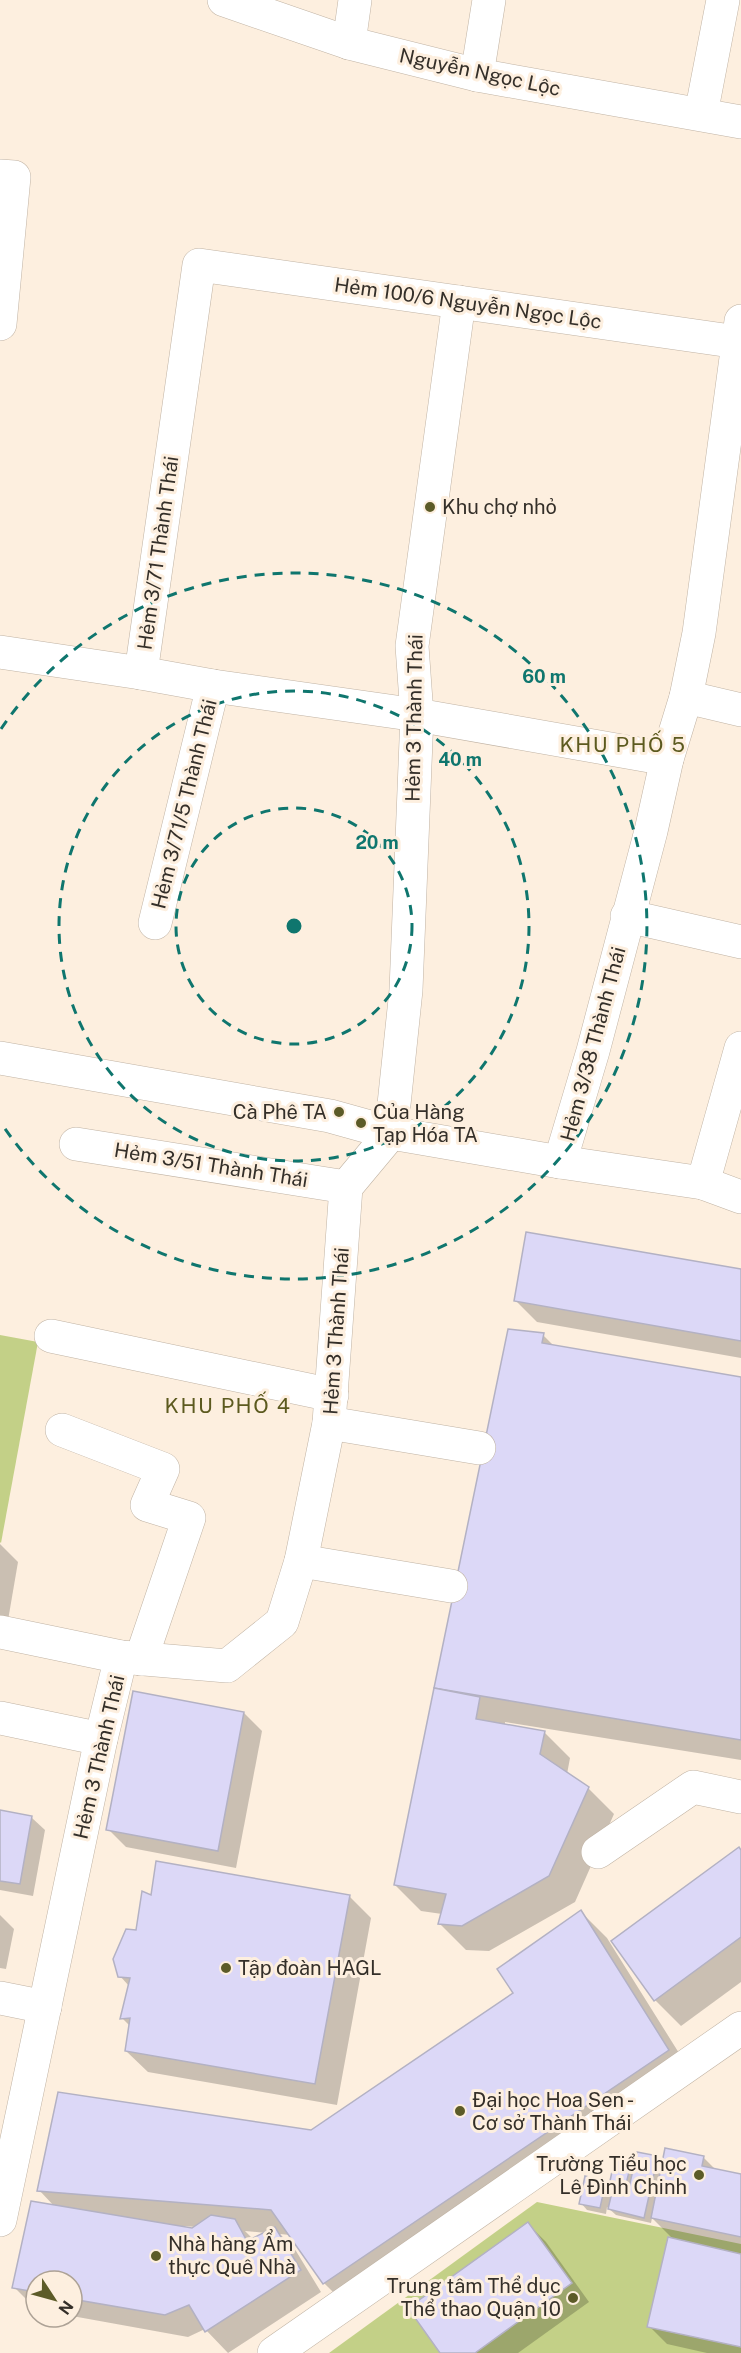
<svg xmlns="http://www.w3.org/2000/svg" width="741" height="2353" font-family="'Public Sans',sans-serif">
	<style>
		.green { fill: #c3d087 }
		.shadow { fill: #0003; fill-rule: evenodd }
		.building { fill: #dcd8f7; stroke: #b3b1c3; stroke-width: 1.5 }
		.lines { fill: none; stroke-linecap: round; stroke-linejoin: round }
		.minor-casing { stroke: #c0b3a4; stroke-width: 34 }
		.minor { stroke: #fff; stroke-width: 33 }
		.ring { fill: none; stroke: #0f766e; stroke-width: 3; stroke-dasharray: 10 8 }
		.poi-dot { fill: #5c5b28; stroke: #fdefdf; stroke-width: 2 }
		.labels { text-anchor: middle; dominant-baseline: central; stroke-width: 6; stroke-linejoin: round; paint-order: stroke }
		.street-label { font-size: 20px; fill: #342f29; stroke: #fdefdf }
		.poi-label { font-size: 20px; fill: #342f29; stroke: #fdefdf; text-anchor: start }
		.neighbourhood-label { font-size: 21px; letter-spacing: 1.5px; fill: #5c5a1f; stroke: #fdefdf }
		.centre { fill: #0f766e; stroke: #fdefdf; stroke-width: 3 }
		.ring-label { font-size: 18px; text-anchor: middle; font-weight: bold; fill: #0f766e; stroke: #fdefdf; stroke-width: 6; stroke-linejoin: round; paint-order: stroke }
	</style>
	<rect width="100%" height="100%" fill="#fdefdf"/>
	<g class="green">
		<path d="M0,1335L38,1342L1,1543L0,1542Z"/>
		<path d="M537,2202L741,2244V2353H329Z"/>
	</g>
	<g class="shadow">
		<path d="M741,1271V1358L537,1322L515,1300Z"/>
		<path d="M509,1331L543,1335L555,1347L741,1378V1760L505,1722V1725L544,1732L570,1758L567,1774L588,1788L614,1814L575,1902L489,1951L466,1950L440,1924L442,1914L421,1911L395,1885Z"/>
		<path d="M0,1544L18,1562L6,1632L0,1631Z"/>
		<path d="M244,1713L262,1731L236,1868L126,1847L108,1829Z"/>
		<path d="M0,1812L32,1818L45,1830L33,1896L0,1890Z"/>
		<path d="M741,1851V1982L681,2026L655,2000Z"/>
		<path d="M349,1896L371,1918L337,2105L148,2072L126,2051L131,2027L122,2018L129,1986L120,1976L152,1897Z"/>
		<path d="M581,1912L607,1938L694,2077L350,2309L324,2283L290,2235L280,2234L296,2251L321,2292L228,2353L205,2329L188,2337L72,2316V2281H36V2309L14,2287L55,2207L39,2190L312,2132L515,1994ZM184,2226L196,2227L193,2230L184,2228ZM245,2231L266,2233L254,2240Z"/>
		<path d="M0,1915L14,1929L6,1969L0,1968Z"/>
		<path d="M638,2154L658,2158L664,2164L703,2157L716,2170L741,2175V2353H707L667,2344L649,2326L674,2240L652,2218L651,2223L616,2215L607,2207L606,2214L587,2210L581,2203L605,2182L614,2191L629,2193L630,2189L618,2186L611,2180L631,2162L635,2166Z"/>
		<path d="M528,2224L546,2242L589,2302L518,2353H442Z"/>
	</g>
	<g class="building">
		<path d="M526,1232L741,1269V1341L514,1301Z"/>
		<path d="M508,1329L544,1333L542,1343L741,1377V1740L434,1688Z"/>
		<path d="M434,1688L480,1697L476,1719L545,1731L540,1754L589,1787L549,1876L462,1926L438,1924L446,1894L394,1885Z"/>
		<path d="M133,1691L244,1712L218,1851L106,1830Z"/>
		<path d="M0,1810L32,1816L20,1884L0,1881Z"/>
		<path d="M739,1847L741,1850V1937L654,2001L611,1941Z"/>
		<path d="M156,1861L350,1895L315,2084L125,2051L130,2018L120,2019L130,1978L118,1977L113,1959L126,1929L136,1930L142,1891L151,1895Z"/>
		<path d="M581,1910L669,2050L323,2284L271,2210L37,2191L58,2092L311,2130L513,1993L497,1969Z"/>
		<path d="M665,2148L704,2156L702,2166L741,2174V2237L651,2218Z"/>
		<path d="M637,2152L658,2156L644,2218L608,2209L613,2188L628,2192Z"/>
		<path d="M615,2157L632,2160L626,2184L610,2181Z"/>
		<path d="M585,2176L606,2181L600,2208L579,2204Z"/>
		<path d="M31,2201L192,2228L211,2215L235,2219L247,2241L275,2227L301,2270L205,2332L189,2305L165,2315L72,2299V2281H36V2292L12,2288Z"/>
		<path d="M528,2222L572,2283L475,2353H440L408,2308Z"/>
		<path d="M668,2237L741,2254V2347L647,2327Z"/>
	</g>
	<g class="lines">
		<g class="minor-casing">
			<g id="minor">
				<path d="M224,0L349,43L477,75L741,122"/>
				<path d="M349,43L355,0"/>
				<path d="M477,75L489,0"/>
				<path d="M701,114L723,0"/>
				<path d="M0,176L14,177L0,324"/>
				<path d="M0,652L141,673"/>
				<path d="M686,697L741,710"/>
				<path d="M667,759L417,715L213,686L141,673L199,265L738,342"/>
				<path d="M627,916L741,942"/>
				<path d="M155,923L213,686"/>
				<path d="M0,1058L330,1116L391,1133L560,1162L593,1051L651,831L667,759L686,697L699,633L741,321"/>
				<path d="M76,1144L346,1187"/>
				<path d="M560,1162L703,1183L741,1197"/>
				<path d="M703,1183L741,1048"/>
				<path d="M51,1336L332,1395"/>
				<path d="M329,1423L479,1448"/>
				<path d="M62,1430L163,1469L147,1505L189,1518L141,1659"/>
				<path d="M301,1561L451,1586"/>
				<path d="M0,1632L121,1657L227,1666L282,1622L301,1561L329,1423L346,1187L391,1133L406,990L417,715L412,646L459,302"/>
				<path d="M0,1718L101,1739"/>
				<path d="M598,1852L693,1787L741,1797"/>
				<path d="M0,1998L45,2007"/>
				<path d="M0,2220L101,1739L121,1657"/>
				<path d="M274,2353L741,2028"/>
			</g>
		</g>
		<use href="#minor" class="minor"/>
	</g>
	<g class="ring">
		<circle cx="294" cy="926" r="118"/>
		<circle cx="294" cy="926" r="235"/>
		<path d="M1 729A353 353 0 1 1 1 1123"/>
	</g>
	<g class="poi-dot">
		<circle cx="430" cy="507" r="6"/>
		<circle cx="339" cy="1112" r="6"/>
		<circle cx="361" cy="1123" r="6"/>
		<circle cx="226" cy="1968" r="6"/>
		<circle cx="460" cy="2111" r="6"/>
		<circle cx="699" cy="2175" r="6"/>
		<circle cx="156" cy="2256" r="6"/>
		<circle cx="573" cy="2298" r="6"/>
	</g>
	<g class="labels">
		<g class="street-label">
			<text transform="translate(480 72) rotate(12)">Nguyễn Ngọc Lộc</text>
			<text transform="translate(468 303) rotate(8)">Hẻm 100/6 Nguyễn Ngọc Lộc</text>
			<text transform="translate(158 553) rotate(-82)">Hẻm 3/71 Thành Thái</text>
			<text transform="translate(414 718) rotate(-89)">Hẻm 3 Thành Thái</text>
			<text transform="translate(184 804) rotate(-76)">Hẻm 3/71/5 Thành Thái</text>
			<text transform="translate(593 1044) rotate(-75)">Hẻm 3/38 Thành Thái</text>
			<text transform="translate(211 1165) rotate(9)">Hẻm 3/51 Thành Thái</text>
			<text transform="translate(336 1331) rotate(-86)">Hẻm 3 Thành Thái</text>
			<text transform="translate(99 1757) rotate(-77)">Hẻm 3 Thành Thái</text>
		</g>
		<g class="poi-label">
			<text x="442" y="507">Khu chợ nhỏ</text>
			<text x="327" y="1112" text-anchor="end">Cà Phê TA</text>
			<text x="373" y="1112">Của Hàng<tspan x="373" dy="23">Tạp Hóa TA</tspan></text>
			<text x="238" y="1968">Tập đoàn HAGL</text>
			<text x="472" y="2100">Đại học Hoa Sen -<tspan x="472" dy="23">Cơ sở Thành Thái</tspan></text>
			<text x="687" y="2164" text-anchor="end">Trường Tiểu học<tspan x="687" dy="23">Lê Đình Chinh</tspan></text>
			<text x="168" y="2244">Nhà hàng Ẩm<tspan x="168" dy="23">thực Quê Nhà</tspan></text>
			<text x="561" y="2286" text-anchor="end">Trung tâm Thể dục<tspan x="561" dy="23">Thể thao Quận 10</tspan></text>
		</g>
		<g class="neighbourhood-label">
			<text x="623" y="744">KHU PHỐ 5</text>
			<text x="228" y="1405">KHU PHỐ 4</text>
		</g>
	</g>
	<circle cx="294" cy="926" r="9" class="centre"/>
	<g class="ring-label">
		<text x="544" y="683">60 m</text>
		<text x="460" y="766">40 m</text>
		<text x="377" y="849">20 m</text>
	</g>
	<g transform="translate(54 2299) rotate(126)"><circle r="28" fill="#fdefdf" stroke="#ada296" stroke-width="1.5"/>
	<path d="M0-4.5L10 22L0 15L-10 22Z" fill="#5c5b28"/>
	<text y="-9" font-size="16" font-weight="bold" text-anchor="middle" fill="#342f29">N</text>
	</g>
</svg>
